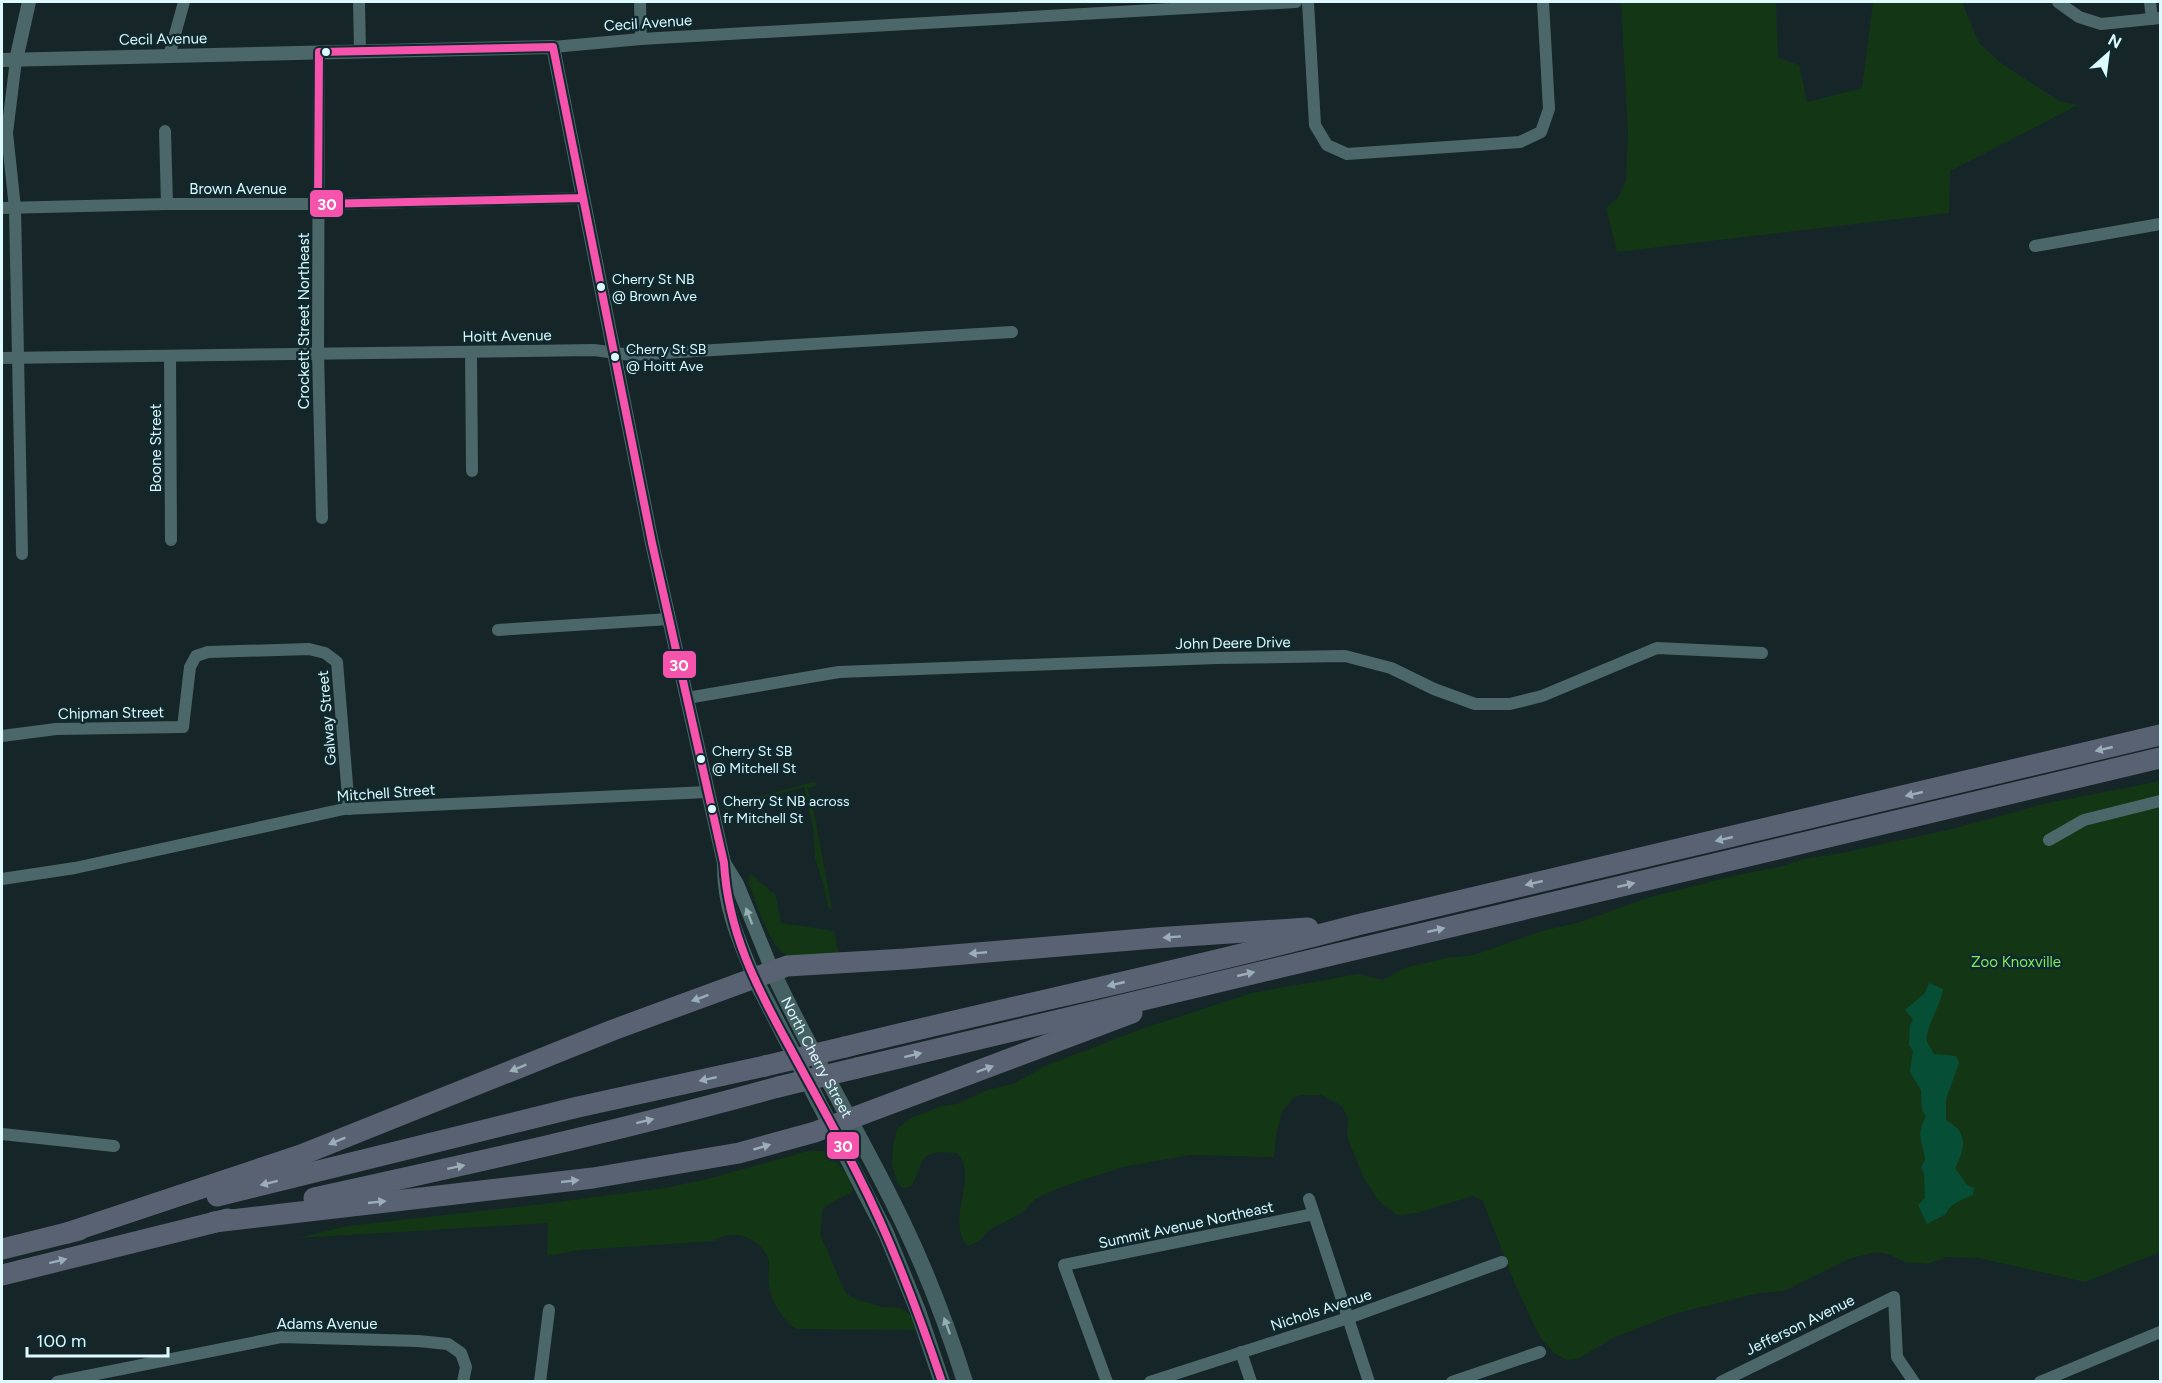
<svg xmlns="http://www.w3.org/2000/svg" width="2162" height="1383" font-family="Figtree,sans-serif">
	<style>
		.green { fill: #133714 }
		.water { fill: #074e36 }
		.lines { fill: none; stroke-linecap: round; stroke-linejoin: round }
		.minor { stroke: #4b6769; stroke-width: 12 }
		.tertiary { stroke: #4b6769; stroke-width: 14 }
		.secondary { stroke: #466164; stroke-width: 16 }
		.motorway { stroke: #596273; stroke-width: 21 }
		.motorway-bridge { stroke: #596273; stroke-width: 21 }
		.bus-1-casing { stroke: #0f292f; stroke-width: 12 }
		.bus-1 { stroke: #f653ac; stroke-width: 8 }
		.oneway { fill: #9baeb9 }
		.oneway2 { fill: #94b1b4 }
		.oneway3 { fill: #92aeb2 }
		.bus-dot { fill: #ddfbff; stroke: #0f292f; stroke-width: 2 }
		.labels { text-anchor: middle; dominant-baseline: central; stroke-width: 5; stroke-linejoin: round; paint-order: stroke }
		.bus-label { font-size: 14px; fill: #ddfbff; stroke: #0f292f; text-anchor: start }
		.street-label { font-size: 15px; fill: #ddfbff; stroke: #0f292f }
		.park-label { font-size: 15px; fill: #7ded5a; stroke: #0f292f }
		.line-badge { stroke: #0f292f; stroke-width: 2 }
		.badge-label { font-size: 16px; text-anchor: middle; font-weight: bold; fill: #fff }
	</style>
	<rect width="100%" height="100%" fill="#162528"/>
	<g class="green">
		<path d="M1621,2H1776L1778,58L1799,65L1807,102L1862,88L1873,2H1962L1979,43L2002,64L2059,101L2078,105L1950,171L1949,213L1617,252L1606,208L1618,198L1626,180L1628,132Z"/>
		<path d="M2160,781V1252L2085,1282L1979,1258L1946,1257L1928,1264L1905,1262L1890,1255L1877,1252L1851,1258L1784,1291L1759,1293L1674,1314L1613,1338L1578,1359L1567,1360L1554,1353L1540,1337L1515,1284L1483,1201L1473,1196L1417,1213L1397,1215L1378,1200L1364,1178L1347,1137L1348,1119L1342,1106L1321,1095H1300L1293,1098L1282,1112L1276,1136L1274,1157L1190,1155L1123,1167L1064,1186L1035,1199L1022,1213L989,1230L979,1241L968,1246C944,1221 980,1177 957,1153C920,1150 925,1156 912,1186L902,1188L897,1182L892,1164L893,1146L897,1129L911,1118L942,1106L957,1104L987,1090L1013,1084L1045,1066L1144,1028L1252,993L1358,974L1382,980L1405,968L1446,958L1474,955L1542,931L1581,922L1647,898L1733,876L1783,866L1804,859L1841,853L1952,829L2048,803Z"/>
		<path d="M813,782L816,783V786L807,788L812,802L832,909L828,908L824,887L815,858L814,833L804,787L734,806L730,810L725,809L724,806Z"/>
		<path d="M750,875H753C757,883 767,884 770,892L775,893L781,923L834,931L839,956C827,956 798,958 787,955C770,950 755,898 748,882Z"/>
		<path d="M808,1151H825C838,1163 850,1174 853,1191L823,1208L820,1234L845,1292L855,1299L883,1307L900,1308L912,1316L917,1330L796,1329C783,1320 772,1303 769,1286C767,1277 771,1266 768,1258C758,1236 733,1228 713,1241L580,1250L547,1256L548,1223L298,1238L347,1226L543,1204L665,1188L711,1178Z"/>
	</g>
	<path class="water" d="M1929,983L1943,989C1942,1002 1924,1031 1927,1041C1928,1045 1932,1050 1934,1054L1956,1056L1959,1063L1946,1099V1120C1950,1123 1955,1126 1958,1129C1968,1142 1961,1156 1955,1168L1967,1185L1974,1188L1973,1195C1962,1200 1950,1203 1946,1214L1927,1224L1918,1205L1925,1198L1924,1174L1921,1167L1925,1160C1923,1140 1915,1137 1926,1116L1922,1111L1921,1090L1910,1072L1913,1051L1909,1045L1910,1025L1913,1019L1905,1010L1925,993Z"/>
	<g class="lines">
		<g class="minor">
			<path d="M359,2L360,51"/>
			<path d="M640,2L641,39"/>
			<path d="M1308,2L1315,125L1327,145L1347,154L1520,142L1541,132L1549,109L1543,2"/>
			<path d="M2058,2L2079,17L2101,24L2160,18"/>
			<path d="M2150,2L2152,19"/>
			<path d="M553,47L641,39L1296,2"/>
			<path d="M319,52L318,353L322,518"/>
			<path d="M169,56L184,2"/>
			<path d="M16,60L7,133L15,208L22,554"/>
			<path d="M165,131L167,204"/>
			<path d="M2,208L167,204H318L583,198"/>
			<path d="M2035,246L2160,224"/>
			<path d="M471,352L472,471"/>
			<path d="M170,356L171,540"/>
			<path d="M2,358L594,350L631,355L1012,332"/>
			<path d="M498,630L669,619"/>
			<path d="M687,698L839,672L1216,658L1345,656L1391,668L1434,689L1475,704H1510L1542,696L1657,648L1762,653"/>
			<path d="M2,736L56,729L183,727L190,667L196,656L208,652L309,649L325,653L337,662L349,809"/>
			<path d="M2049,840L2084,820L2160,801"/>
			<path d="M2,879L75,868L344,809L707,792"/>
			<path d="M2,1134L114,1146"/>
			<path d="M1309,1199L1369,1382"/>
			<path d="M1241,1352L1251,1382"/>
			<path d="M57,1382L281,1337L418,1341L448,1344L461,1353L466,1367L463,1382"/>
			<path d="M540,1382L549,1310"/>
			<path d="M1107,1382L1064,1265L1314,1214"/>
			<path d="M1150,1382L1348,1318L1502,1262"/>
			<path d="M1452,1382L1540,1352"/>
			<path d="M1721,1382L1894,1297L1897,1357L1914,1382"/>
			<path d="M2040,1382L2160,1332"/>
		</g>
		<g class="tertiary">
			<path d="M2,60L553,47L652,543L724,863C723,904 738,939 754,977"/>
			<path d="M16,60L29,2"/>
			<path d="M724,863L737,884L772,970"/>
		</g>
		<g class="secondary">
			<path id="s1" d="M772,970C812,1057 863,1138 904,1225C928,1275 948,1328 965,1382"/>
			<path d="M754,977L886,1233L918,1311L942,1382"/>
		</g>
		<g class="motorway">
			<path d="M845,1047C1016,1005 1187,970 1357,925L2160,735"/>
			<path d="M857,1068L2160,758"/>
			<path d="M217,1196L578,1107L765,1066"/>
			<path d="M314,1198C469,1164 624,1130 778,1087"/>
			<path d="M214,1222L593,1178L739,1153L815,1132L1132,1013"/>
			<path d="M67,1233L301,1155L613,1030L787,966L905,959L1155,938L1308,928"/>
			<path d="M2,1249L79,1230"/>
			<path d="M2,1275L228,1219"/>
		</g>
		<g class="motorway-bridge">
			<path d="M765,1066L845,1047"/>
			<path d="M778,1087L857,1068"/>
		</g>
		<g class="bus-1-casing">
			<path id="bus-1" d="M583,198L318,204L319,52L553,47L652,543L724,863C728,932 756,986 789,1046C812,1089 836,1131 858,1175C892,1241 918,1311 942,1382"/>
		</g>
		<use href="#bus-1" class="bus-1"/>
	</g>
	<defs><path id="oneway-solid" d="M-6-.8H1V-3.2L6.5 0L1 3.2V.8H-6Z" transform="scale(1.5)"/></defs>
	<g class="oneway">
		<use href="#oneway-solid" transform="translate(2104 749) rotate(167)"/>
		<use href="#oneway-solid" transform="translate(1914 794) rotate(167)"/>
		<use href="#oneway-solid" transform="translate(1724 839) rotate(167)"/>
		<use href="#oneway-solid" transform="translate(1534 883) rotate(167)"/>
		<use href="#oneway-solid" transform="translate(1626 885) rotate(-13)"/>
		<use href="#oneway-solid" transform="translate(1436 930) rotate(-13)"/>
		<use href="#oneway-solid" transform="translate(1172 937) rotate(176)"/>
		<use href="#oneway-solid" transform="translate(978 953) rotate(175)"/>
		<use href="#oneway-solid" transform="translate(1246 974) rotate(-13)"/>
		<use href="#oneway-solid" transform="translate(1116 984) rotate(167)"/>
		<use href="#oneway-solid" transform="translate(700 998) rotate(160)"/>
		<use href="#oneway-solid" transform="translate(913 1055) rotate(-14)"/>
		<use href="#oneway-solid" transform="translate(518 1068) rotate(158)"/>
		<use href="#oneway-solid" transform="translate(985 1069) rotate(-20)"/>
		<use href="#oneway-solid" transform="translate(708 1079) rotate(168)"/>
		<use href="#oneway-solid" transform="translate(645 1121) rotate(-14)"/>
		<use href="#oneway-solid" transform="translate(337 1141) rotate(158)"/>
		<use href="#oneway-solid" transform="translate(762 1147) rotate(-16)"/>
		<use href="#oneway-solid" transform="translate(456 1167) rotate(-12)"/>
		<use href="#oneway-solid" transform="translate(570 1181) rotate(-6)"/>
		<use href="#oneway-solid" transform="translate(269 1183) rotate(166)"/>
		<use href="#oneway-solid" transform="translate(377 1202) rotate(-6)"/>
		<use href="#oneway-solid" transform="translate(58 1261) rotate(-14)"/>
	</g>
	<use class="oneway2" href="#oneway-solid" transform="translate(749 916) rotate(-111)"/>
	<use class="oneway3" href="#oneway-solid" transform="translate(947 1326) rotate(-110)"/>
	<g class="bus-dot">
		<circle cx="326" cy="52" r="5"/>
		<circle cx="601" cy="287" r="5"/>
		<circle cx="615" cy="357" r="5"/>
		<circle cx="701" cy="759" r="5"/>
		<circle cx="712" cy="809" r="5"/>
	</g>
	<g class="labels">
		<g class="bus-label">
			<text x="612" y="279">Cherry St NB<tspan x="612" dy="17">@ Brown Ave</tspan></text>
			<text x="626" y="349">Cherry St SB<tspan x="626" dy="17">@ Hoitt Ave</tspan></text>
			<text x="712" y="751">Cherry St SB<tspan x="712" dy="17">@ Mitchell St</tspan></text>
			<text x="723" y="801">Cherry St NB across<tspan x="723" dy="17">fr Mitchell St</tspan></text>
		</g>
		<g class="street-label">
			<text transform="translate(648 23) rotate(-4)">Cecil Avenue</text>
			<text transform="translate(163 39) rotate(-1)">Cecil Avenue</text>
			<text x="238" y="189">Brown Avenue</text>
			<text transform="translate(304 321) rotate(-90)">Crockett Street Northeast</text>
			<text transform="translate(507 336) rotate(-1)">Hoitt Avenue</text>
			<text transform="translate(156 448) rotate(-90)">Boone Street</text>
			<text transform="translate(1233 643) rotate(-1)">John Deere Drive</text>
			<text transform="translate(111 713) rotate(-1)">Chipman Street</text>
			<text transform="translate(327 718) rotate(-95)">Galway Street</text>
			<text transform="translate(386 793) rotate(-4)">Mitchell Street</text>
			<text stroke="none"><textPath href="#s1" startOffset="98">North Cherry Street</textPath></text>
			<text transform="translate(1186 1225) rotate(-12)">Summit Avenue Northeast</text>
			<text transform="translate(1321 1310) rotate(-18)">Nichols Avenue</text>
			<text x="327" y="1324">Adams Avenue</text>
			<text transform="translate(1800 1325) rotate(-26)">Jefferson Avenue</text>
		</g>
		<g class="park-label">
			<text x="2016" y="962">Zoo Knoxville</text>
		</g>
	</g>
	<g class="line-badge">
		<rect x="309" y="189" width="35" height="29" rx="6" fill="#f653ac"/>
		<rect x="662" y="650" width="35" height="29" rx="6" fill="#f653ac"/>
		<rect x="826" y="1131" width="34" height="29" rx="6" fill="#f653ac"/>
	</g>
	<g class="badge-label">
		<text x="327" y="210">30</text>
		<text x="679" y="671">30</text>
		<text x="843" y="1152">30</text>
	</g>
	<rect width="2162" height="1383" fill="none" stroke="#ddfbff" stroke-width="6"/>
	<g transform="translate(2108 54) rotate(28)" stroke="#0f292f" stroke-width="4.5" paint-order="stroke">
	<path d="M0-4.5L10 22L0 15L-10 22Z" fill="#ddfbff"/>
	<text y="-9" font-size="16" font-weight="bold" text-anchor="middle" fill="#ddfbff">N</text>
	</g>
	<path d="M27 1347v9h141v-9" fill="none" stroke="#ddfbff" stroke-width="3"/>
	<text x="36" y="1347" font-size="18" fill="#ddfbff" stroke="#0f292f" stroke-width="4.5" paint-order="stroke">100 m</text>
</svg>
